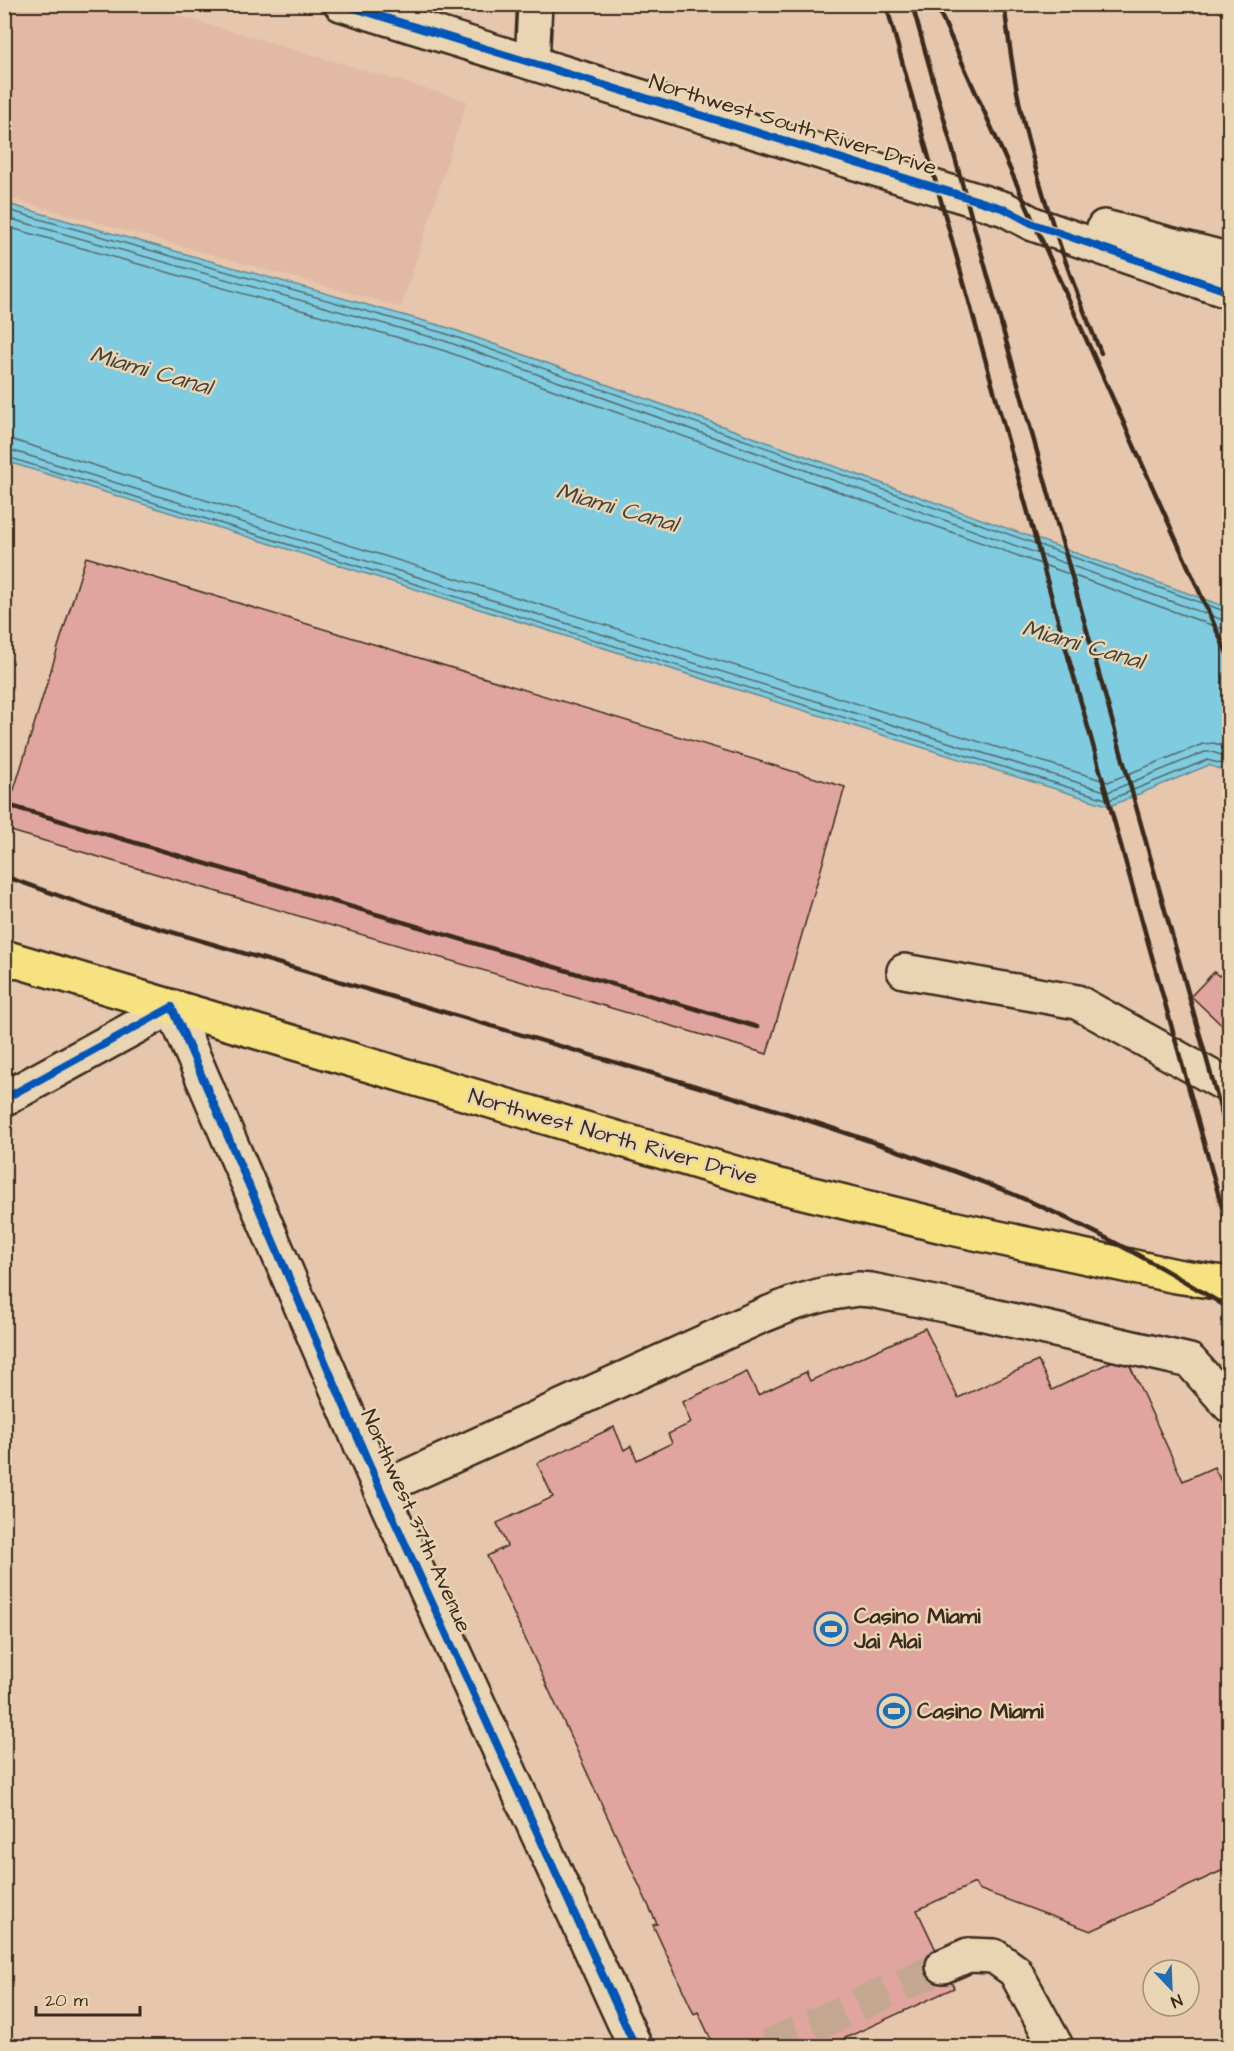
<svg xmlns="http://www.w3.org/2000/svg" width="1234" height="2051" font-family="'Architects Daughter',sans-serif">
	<style>
		.built { fill: #e1b9a5 }
		.water { fill: #7fcbdf; stroke: #648b92; stroke-width: 1.5 }
		.lines { fill: none; stroke-linecap: round; stroke-linejoin: round }
		.shore { stroke: #566a6b; stroke-width: 1.5 }
		.building { fill: #dfa59e; stroke: #3b2a1e; stroke-width: 1.5 }
		.minor-tunnel { stroke: #c4a790; stroke-width: 33; stroke-dasharray: 33 16; stroke-linecap: butt }
		.minor-casing { stroke: #3b2a1e; stroke-width: 38 }
		.major-casing { stroke: #3b2a1e; stroke-width: 38 }
		.minor { stroke: #e9d4b3; stroke-width: 33 }
		.major { stroke: #f7e281; stroke-width: 33 }
		.rail { stroke: #3b2a1e; stroke-width: 4.5 }
		.cycleway-casing { stroke: #e9d4b3; stroke-width: 11 }
		.cycleway { stroke: #0057b8; stroke-width: 8 }
		.labels { text-anchor: middle; dominant-baseline: central; stroke-width: 5; stroke-linejoin: round; paint-order: stroke }
		.street-label { font-size: 22px; fill: #3b2a1e; stroke: #e9d4b3 }
		.poi-label { font-size: 22px; font-weight: bold; fill: #3b2a1e; stroke: #e9d4b3; text-anchor: start }
		.water-label { font-size: 24px; font-style: italic; fill: #45423b; stroke: #e9d4b3 }
	</style>
	<rect width="100%" height="100%" fill="#e6c6ad"/>
	<filter id="ink" filterUnits="userSpaceOnUse"><feTurbulence type="fractalNoise" baseFrequency=".0167" numOctaves="2"/><feDisplacementMap in="SourceGraphic" scale="12" xChannelSelector="R" yChannelSelector="G"/><feConvolveMatrix kernelMatrix="1 2 1 2 8 2 1 2 1" color-interpolation-filters="sRGB"/></filter>
	<g filter="url(#ink)">
		<path class="built" d="M4,5H143L467,101L401,307L5,197Z"/>
		<path class="water" d="M4,203L449,328L1229,608V773L1209,765L1110,806L5,461Z"/>
		<g class="lines">
			<g class="shore">
				<path d="M4,209L447,334L1230,613"/>
				<path d="M4,217L445,341L1223,620L1230,621"/>
				<path d="M4,226L442,350L1220,628L1230,630"/>
				<path d="M4,439L13,440L1108,782L1203,744L1214,743L1230,749"/>
				<path d="M4,448L1108,792L1205,752H1212L1230,758"/>
				<path d="M4,456L1109,800L1207,760L1230,766"/>
			</g>
		</g>
		<g class="building">
			<path d="M86,557L845,787L767,1054L4,829V822Z"/>
			<path d="M1230,965V1033L1191,996L1214,972L1219,976Z"/>
			<path d="M925,1328L958,1398L1038,1361L1052,1390L1125,1355L1183,1481L1214,1467L1230,1500V1867L1091,1931L978,1889L975,1883L917,1910L954,1988L828,2046H714L698,2012L694,2014L653,1925L657,1924L487,1556L507,1546L497,1523L553,1497L537,1463L614,1427L624,1450L631,1446L637,1460L672,1443L668,1434L691,1423L682,1402L747,1372L758,1395L806,1372L810,1381Z"/>
		</g>
		<g class="lines">
			<path class="minor-tunnel" d="M768,2046L943,1966"/>
			<g class="minor-casing">
				<g id="minor">
					<path d="M341,4L1005,209L1033,224L1230,292"/>
					<path d="M532,63L535,4"/>
					<path d="M1104,227L1230,260"/>
					<path d="M904,971L1077,1002L1230,1087"/>
					<path d="M4,1099L172,1007L380,1489L635,2046"/>
					<path d="M380,1489L759,1317L794,1303L826,1294L858,1289L871,1290L954,1307L1190,1361L1230,1406"/>
					<path d="M943,1966L968,1955L994,1956L1015,1971L1056,2046"/>
				</g>
			</g>
			<g class="major-casing">
				<path id="major" d="M4,957L775,1185L947,1227L1176,1276L1230,1284"/>
			</g>
			<use href="#minor" class="minor"/>
			<use href="#major" class="major"/>
			<g class="rail">
				<path d="M886,4L1230,1236"/>
				<path d="M912,4L1230,1143"/>
				<path d="M936,4L1230,660"/>
				<path d="M1004,4C1010,50 1016,96 1028,140C1047,213 1072,284 1101,353"/>
				<path d="M4,804L757,1027"/>
				<path d="M4,876L107,913L757,1104C840,1130 922,1158 1003,1190C1081,1222 1158,1264 1230,1309"/>
			</g>
			<g class="cycleway-casing">
				<g id="cycleway">
					<path d="M341,4L1005,209L1033,224L1230,292"/>
					<path d="M4,1099L172,1007L380,1489L635,2046"/>
				</g>
			</g>
			<use href="#cycleway" class="cycleway"/>
		</g>
	</g>
	<defs>
		<g id="stadium-ring" transform="scale(1.725)"><circle r="9.5" fill="#e9d4b3" stroke="#1f6fb2" stroke-width="1.5"/><path d="M0-5a6.5 5 0 1 0 0 10a6.5 5 0 1 0 0-10ZM-3.5-1.8h7v3.6h-7Z" fill="#1f6fb2"/></g>
	</defs>
	<g fill-rule="evenodd">
		<use href="#stadium-ring" x="831" y="1629"/>
		<use href="#stadium-ring" x="894" y="1711"/>
	</g>
	<g class="labels">
		<g class="street-label">
			<text transform="translate(793 125) rotate(17)">Northwest South River Drive</text>
			<text transform="translate(613 1137) rotate(16)">Northwest North River Drive</text>
			<text transform="translate(416 1521) rotate(66)">Northwest 37th Avenue</text>
		</g>
		<g class="poi-label">
			<text x="854" y="1616">Casino Miami<tspan x="854" dy="25">Jai Alai</tspan></text>
			<text x="917" y="1711">Casino Miami</text>
		</g>
		<g class="water-label">
			<text transform="translate(151 371) rotate(16)">Miami Canal</text>
			<text transform="translate(617 508) rotate(16)">Miami Canal</text>
			<text transform="translate(1083 645) rotate(16)">Miami Canal</text>
		</g>
	</g>
	<rect width="1234" height="2051" fill="none" stroke="#e9d4b3" stroke-width="24"/>
	<rect x="12" y="12" width="1210" height="2027" fill="none" stroke="#3b2a1e" stroke-width="2" filter="url(#ink)"/>
	<g transform="translate(1171 1988) rotate(157)"><circle r="28" fill="#e9d4b3" stroke="#a39077" stroke-width="1.5"/>
	<path d="M0-4.5L10 22L0 15L-10 22Z" fill="#1f6fb2"/>
	<text y="-9" font-size="16" font-weight="bold" text-anchor="middle" fill="#3b2a1e">N</text>
	</g>
	<path d="M36 2006v9h104v-9" fill="none" stroke="#3b2a1e" stroke-width="3"/>
	<text x="45" y="2006" font-size="18" fill="#3b2a1e" stroke="#e9d4b3" stroke-width="4.5" paint-order="stroke">20 m</text>
</svg>
